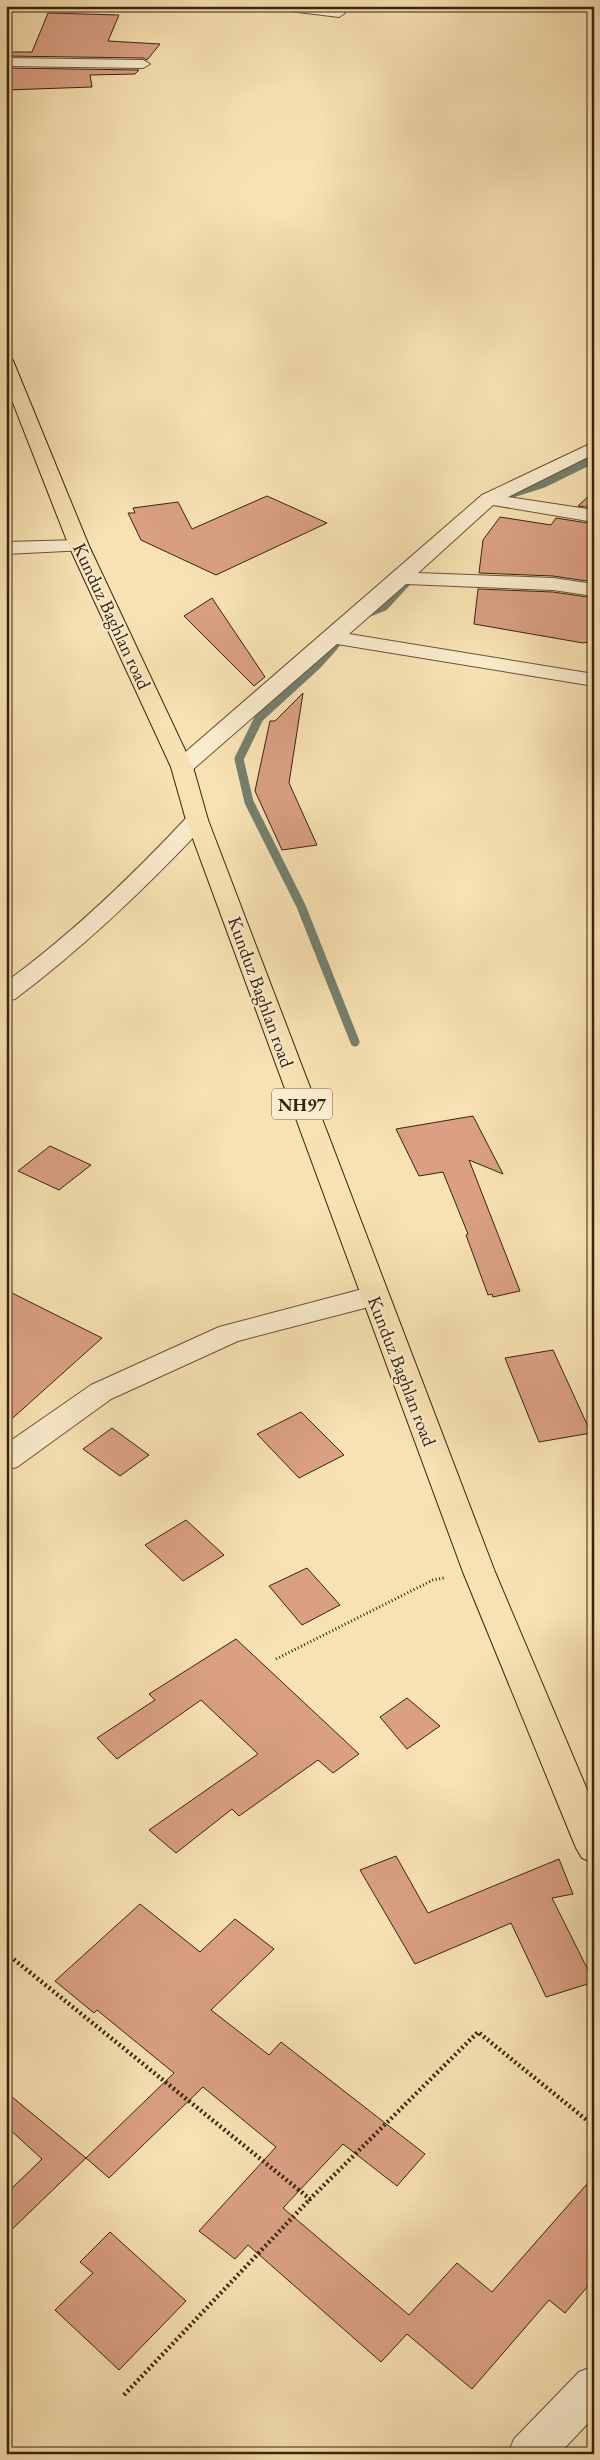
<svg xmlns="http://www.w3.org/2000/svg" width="600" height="2460" font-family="'EB Garamond',serif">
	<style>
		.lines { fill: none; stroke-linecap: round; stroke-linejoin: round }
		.stream-far1 { stroke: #75806e; stroke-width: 8 }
		.stream { stroke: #75806e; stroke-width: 9 }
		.building { fill: #dba084; stroke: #38230d }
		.street-casing { stroke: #685336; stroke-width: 2 }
		.highway-casing { stroke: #38230d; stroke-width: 2 }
		.path-far1 { stroke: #38230d; stroke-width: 3; stroke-dasharray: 1 2.5; stroke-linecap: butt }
		.path { stroke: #38230d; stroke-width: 4.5; stroke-dasharray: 2 3; stroke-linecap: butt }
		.street { fill: #faecce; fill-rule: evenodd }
		.highway { fill: #f8e2b3; fill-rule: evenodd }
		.labels { text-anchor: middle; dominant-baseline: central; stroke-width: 4; stroke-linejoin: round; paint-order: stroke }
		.shield { fill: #faecce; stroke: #725f47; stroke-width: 1 }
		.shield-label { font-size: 18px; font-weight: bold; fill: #38230d }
		.street-label { font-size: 19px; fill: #38230d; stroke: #faecce }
	</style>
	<rect width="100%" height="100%" fill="#f8e2b3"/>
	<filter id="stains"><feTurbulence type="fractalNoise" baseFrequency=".004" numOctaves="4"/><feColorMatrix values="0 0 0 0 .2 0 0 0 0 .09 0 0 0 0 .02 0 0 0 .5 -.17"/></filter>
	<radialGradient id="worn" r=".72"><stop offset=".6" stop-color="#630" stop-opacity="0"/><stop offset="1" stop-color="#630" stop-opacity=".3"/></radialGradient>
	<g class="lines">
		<g class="stream-far1">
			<path d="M508,495L543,484L594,459"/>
			<path d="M363,615L384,607L409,580"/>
			<path d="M333,647L342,637"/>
		</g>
		<path class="stream" d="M334,646L317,665L259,718L239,759L249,802L301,906L355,1042"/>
	</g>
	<g class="building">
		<path d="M48,13L119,15L108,41L160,44L147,60L143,58L6,56V52H32Z"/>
		<path d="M6,68L139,70L135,74L90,75L92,87L6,90Z"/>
		<path d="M594,491V508L578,506Z"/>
		<path d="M267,496L327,523L216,575L141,540L128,513H135L133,508L178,502L192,529Z"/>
		<path d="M500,517L551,525L556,518L594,524V582L553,576L479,573L483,540Z"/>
		<path d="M478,589L553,592L594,598V629L589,642L583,643L474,624Z"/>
		<path d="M212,598L265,677L254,686L184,616Z"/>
		<path d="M303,693L289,783L317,845L282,850L255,791L270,721H275Z"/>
		<path d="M473,1116L503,1174L469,1160L520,1291L493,1297L492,1294L488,1295L466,1235L468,1234L443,1172L419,1176L396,1129Z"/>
		<path d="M50,1146L91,1165L59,1190L18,1171Z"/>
		<path d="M6,1290L102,1338L6,1424Z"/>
		<path d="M553,1350L591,1433L539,1442L505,1358Z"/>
		<path d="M301,1412L344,1455L299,1478L257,1434Z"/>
		<path d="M112,1428L149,1455L120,1476L83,1449Z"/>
		<path d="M186,1520L224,1555L183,1581L145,1545Z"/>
		<path d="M307,1568L340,1605L302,1625L269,1586Z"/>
		<path d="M236,1639L359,1754L333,1773L318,1760L239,1816L232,1809L176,1853L149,1830L258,1754L201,1700L117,1759L97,1738L155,1700L149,1694Z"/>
		<path d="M407,1698L440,1726L407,1749L380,1717Z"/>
		<path d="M396,1856L428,1913L559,1859L573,1894L552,1898L594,1982L546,1997L511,1923L415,1964L360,1870Z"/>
		<path d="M140,1904L200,1952L235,1919L274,1949L211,2010L269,2055L281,2042L425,2154L397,2186L343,2144L283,2208L409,2315L457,2263L492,2292L594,2176V2279L565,2313L549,2300L472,2389L407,2334L381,2362L248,2245L235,2259L199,2231L276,2147L203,2087L109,2178L86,2158L174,2073L97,2010L94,2013L55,1981Z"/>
		<path d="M6,2092L86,2158L6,2235V2194L42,2159L6,2126Z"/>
		<path d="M110,2232L186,2301L119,2370L55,2310L93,2273L80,2262Z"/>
	</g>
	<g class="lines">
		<g class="street-casing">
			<g id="street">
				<path d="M275,6C289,6 336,3 345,13L339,17L281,10Z"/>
				<path d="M6,58L143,60L150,64L143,68L6,66Z"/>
				<path d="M594,442V454L508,497L594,510V522L493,505L418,573L553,578L594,584V596L553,590L406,584L349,634L594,674V686L337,644L190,772L182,774L174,772L171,767L174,762L482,495Z"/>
				<path d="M79,540L86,542L89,546L86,550L6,554V542Z"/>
				<path d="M197,813L205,815L208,820L205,825C146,888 84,947 15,999L6,1001V982C73,933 132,876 189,815Z"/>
				<path d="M374,1286L384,1289L388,1296L384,1303L238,1341L111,1399L17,1467L6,1470V1444L91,1385L219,1327Z"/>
				<path d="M594,2366V2417L559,2454H508L514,2439L579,2372Z"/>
			</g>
		</g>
		<g class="highway-casing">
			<path id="highway" d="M6,358L12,359L14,363L89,546L193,767L208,820L495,1572L594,1806V1863L582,1858L576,1848L463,1572L186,820L171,767L69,546L6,385Z"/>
		</g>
		<path class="path-far1" d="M276,1659L433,1580L444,1578"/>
		<g class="path">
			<path d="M6,1953L310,2199L478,2032L594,2126"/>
			<path d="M124,2395L310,2199"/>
		</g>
		<use href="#street" class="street"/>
		<use href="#highway" class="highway"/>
	</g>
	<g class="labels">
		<rect class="shield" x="272" y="1088.5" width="60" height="31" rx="4"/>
		<g class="shield-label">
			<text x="302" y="1104">NH97</text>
		</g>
		<g class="street-label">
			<text transform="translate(112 616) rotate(65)">Kunduz Baghlan road</text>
			<text transform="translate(261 992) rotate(70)">Kunduz Baghlan road</text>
			<text transform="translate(402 1371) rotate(69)">Kunduz Baghlan road</text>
		</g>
	</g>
	<rect width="600" height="2460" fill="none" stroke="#f8e2b3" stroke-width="25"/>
	<rect x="8" y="8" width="585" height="2445" fill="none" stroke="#38230d" stroke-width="2.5"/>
	<rect x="12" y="12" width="575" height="2435" fill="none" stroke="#38230d"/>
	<rect width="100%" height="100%" filter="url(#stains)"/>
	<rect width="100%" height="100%" fill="url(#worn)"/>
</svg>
